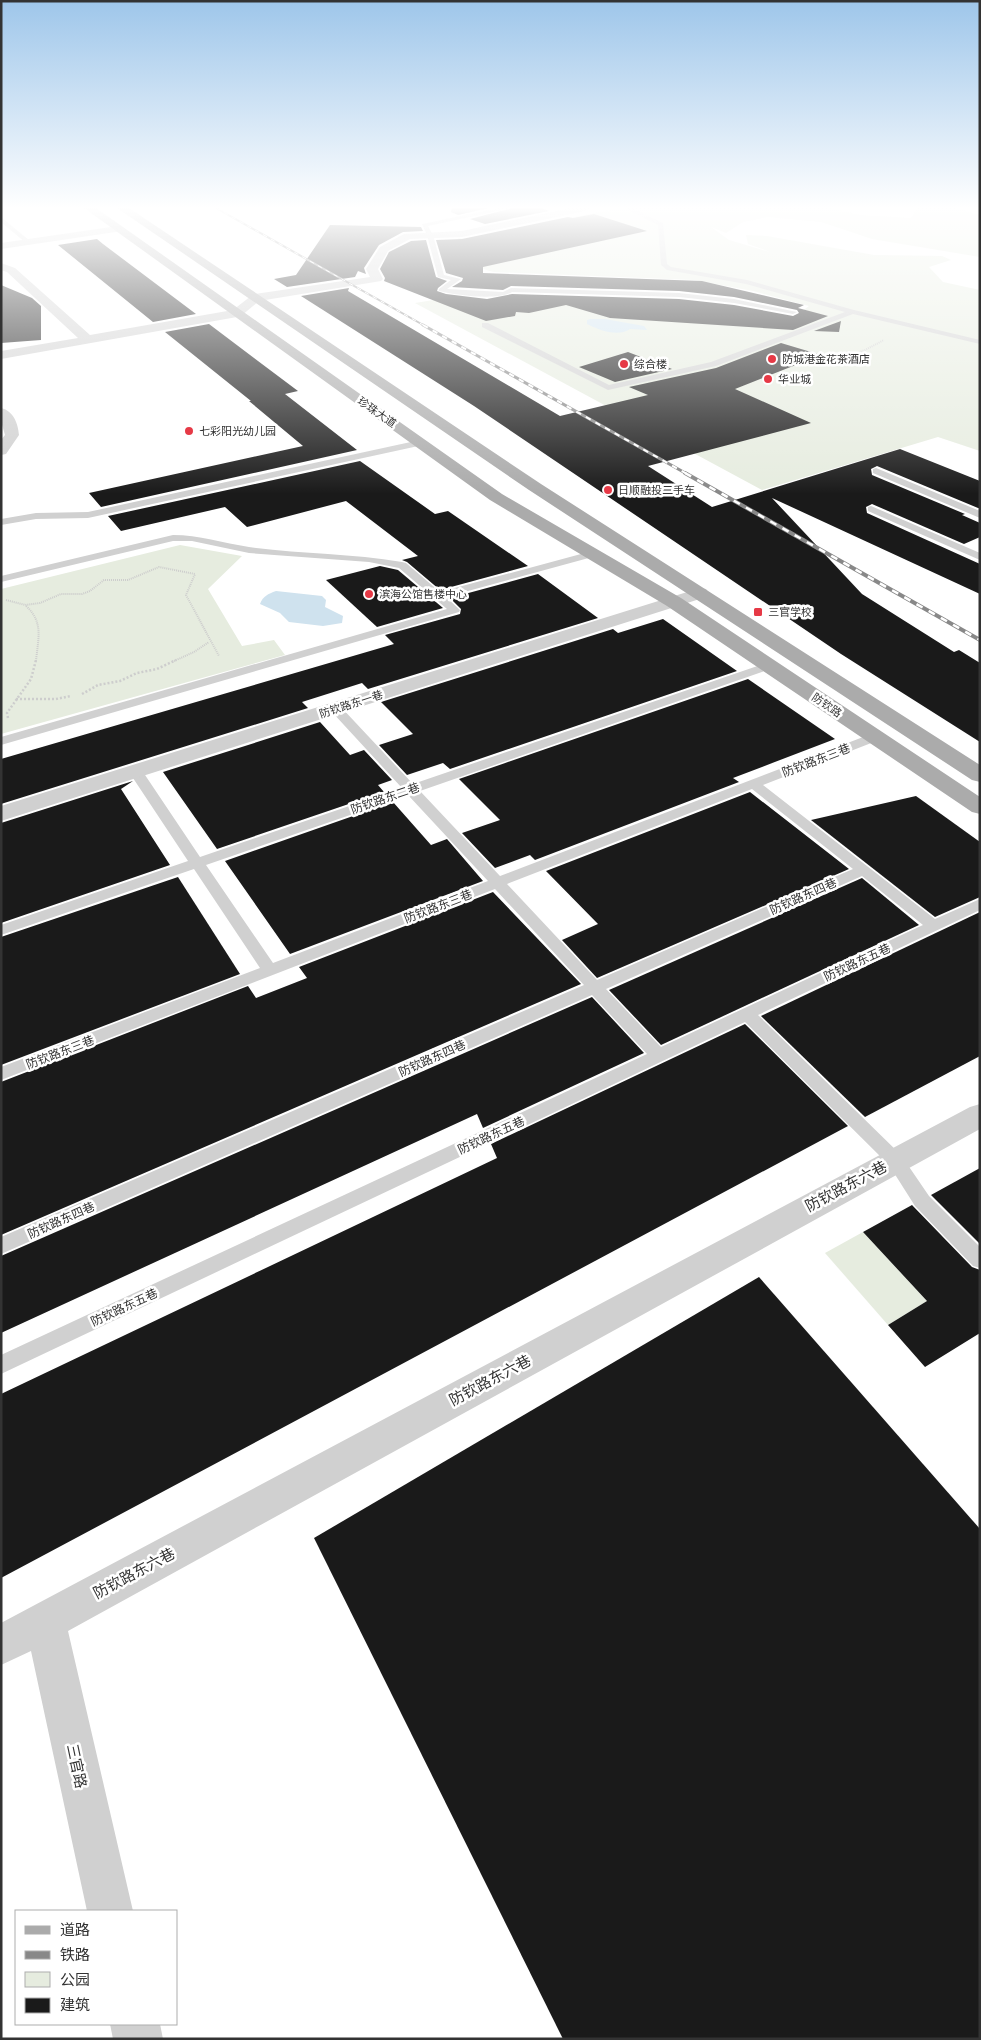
<svg xmlns="http://www.w3.org/2000/svg" width="981" height="2040" font-family="Montserrat,'Noto Sans SC',sans-serif">
	<style>
		.green { fill: #e6ecdf }
		.water { fill: #cfe2ee }
		.building { fill: #1a1a1a }
		.lines { fill: none; stroke-linecap: round; stroke-linejoin: round }
		.path-far1 { stroke: #cdcdcd; stroke-width: 2; stroke-dasharray: 1 1; stroke-linecap: butt }
		.path { stroke: #cdcdcd; stroke-width: 2.5; stroke-dasharray: 2 2; stroke-linecap: butt }
		.service { fill: #d0d0d0; fill-rule: evenodd }
		.minor { fill: #d0d0d0; fill-rule: evenodd }
		.primary { fill: #ababab; fill-rule: evenodd }
		.rail-far2-casing { stroke: #888; stroke-width: 2 }
		.rail-far1-casing { stroke: #888; stroke-width: 3 }
		.rail-casing { stroke: #888; stroke-width: 4 }
		.rail-far2 { stroke: #fff; stroke-width: 1; stroke-dasharray: 4.5; stroke-linecap: butt }
		.rail-far1 { stroke: #fff; stroke-width: 2; stroke-dasharray: 5.5; stroke-linecap: butt }
		.rail { stroke: #fff; stroke-width: 2.5; stroke-dasharray: 7; stroke-linecap: butt }
		.poi-dot { fill: #e63946; stroke: #fff; stroke-width: 2 }
		.labels { text-anchor: middle; dominant-baseline: central; stroke-width: 5; stroke-linejoin: round; paint-order: stroke }
		.far-poi-label { font-size: 11px; fill: #333; stroke: #fff; text-anchor: start }
		.far-street-label { font-size: 11px; fill: #333; stroke: #fff }
		.street-label { font-size: 12px; fill: #333; stroke: #fff }
		.near-street-label { font-size: 15px; fill: #333; stroke: #fff }
	</style>
	<rect width="100%" height="100%" fill="#fff"/>
	<g class="green">
		<path d="M640,208H829L861,215L911,218L917,208H956L980,215V257L872,239L821,222L768,217L743,222L726,233L711,227L729,240L770,252L748,244L746,235L767,236L874,255L942,256L951,260L929,267L943,282L980,290V451L938,437L762,490L415,303L452,297L514,308L555,302L788,321L809,306L753,291L694,280L494,272C472,268 470,256 458,238L469,239L603,211Z"/>
		<path d="M180,545L242,556L208,589L242,646L274,640L285,655L1,734V589Z"/>
		<path d="M863,1232L927,1301L888,1325L825,1253Z"/>
	</g>
	<g class="water">
		<path d="M590,319H605L644,326L647,330L630,329C618,337 601,331 587,324V320Z"/>
		<path d="M276,591L322,596L326,600L325,607L343,616L342,623L323,626L289,622L280,613L260,604C263,596 268,594 276,591Z"/>
	</g>
	<g class="building">
		<path d="M452,208H489L458,215L451,212Z"/>
		<path d="M513,208H541L549,211L485,224L470,219Z"/>
		<path d="M594,214L647,231L483,267V273L702,281L804,305L798,308L828,316L793,330L610,318L566,305L529,313L516,312L515,316L486,321L384,281L385,278L380,269L389,252L411,241L426,240L436,277L447,281L438,288L437,291L446,294L487,299L512,294L679,299L734,305L793,316L799,313L797,310L734,297L679,291L511,286L503,290L452,287L462,281L463,278L446,273L436,240L462,239L568,217L573,218Z"/>
		<path d="M330,225L421,227L423,231L403,232L379,245L364,268L366,274L358,271L355,277L287,287L274,279L296,275Z"/>
		<path d="M97,239L103,244L196,314L153,322L58,245Z"/>
		<path d="M1,285L32,298L41,306V340L1,343Z"/>
		<path d="M349,288L348,291L560,416L648,395L629,387L716,368L781,343L821,355L735,389L811,423L648,466L712,507L900,449L980,481V508H978L877,466L871,469L872,475L965,514L962,515L980,523V537L964,544L872,504L866,507L867,513L980,564V594L772,498L862,594L954,652L959,650L980,663V742L841,654L474,406L301,296Z"/>
		<path d="M841,321L839,332L814,331Z"/>
		<path d="M209,324L298,391L285,394L357,450L101,507L89,493L303,446L249,401H251L165,332Z"/>
		<path d="M628,352L672,369L615,382L579,367Z"/>
		<path d="M360,461L435,514L448,511L528,566L440,590L407,562L402,560L418,556L346,501L247,527L225,507L121,531L108,516Z"/>
		<path d="M380,566L398,570L443,608L377,627L326,580Z"/>
		<path d="M538,574L598,618L368,689L362,683L302,702L308,708L1,804V759L394,644L385,635L460,614L461,609L450,598Z"/>
		<path d="M663,619L737,671L450,769L443,763L407,775L379,745L413,734L381,702L613,629L618,633Z"/>
		<path d="M748,679L835,739L733,778L739,782L535,860L530,855L495,868L462,833L500,820L459,779Z"/>
		<path d="M320,722L350,755L364,750L392,780L378,785L384,792L217,849L163,772Z"/>
		<path d="M133,781L121,789L170,865L1,923V823Z"/>
		<path d="M750,792L849,869L597,978L562,940L598,924L546,871Z"/>
		<path d="M916,796L980,842V897L935,917L811,820Z"/>
		<path d="M393,802L431,845L447,839L483,881L290,954L225,861Z"/>
		<path d="M178,877L240,974L1,1065V937Z"/>
		<path d="M862,878L919,925L661,1045L609,990Z"/>
		<path d="M493,892L581,984L1,1235V1082L248,986L256,998L307,978L299,967Z"/>
		<path d="M980,912V1056L865,1117L761,1016Z"/>
		<path d="M592,997L644,1053L483,1128L477,1114L1,1333V1256Z"/>
		<path d="M745,1024L848,1126L1,1578V1394L497,1158L491,1144Z"/>
		<path d="M980,1168V1244L931,1195Z"/>
		<path d="M912,1205L972,1267L980,1270V1333L925,1367L888,1325L927,1301L863,1232Z"/>
		<path d="M759,1277L980,1529V2039H563L314,1538Z"/>
	</g>
	<g class="lines">
		<g class="path-far1">
			<path d="M834,360L865,350L884,340"/>
			<path d="M6,600L25,605L40,603L61,594H82L90,591L104,580H128L159,567L195,574L186,595L219,656"/>
			<path d="M26,606C44,622 38,639 36,661"/>
			<path d="M174,661L194,652L209,642"/>
		</g>
		<g class="path">
			<path d="M82,694L98,685L120,681L137,673L157,669L176,660"/>
			<path d="M16,699H56L71,696"/>
			<path d="M8,718L7,713L31,679L36,660"/>
		</g>
		<g class="service">
			<path d="M499,208H511L428,226L433,235L444,275L461,279L447,289L503,292L511,288L679,293L734,299L797,312L793,314L734,303L679,297L512,292C497,301 456,295 439,291V289L451,280L438,277L427,235L422,224Z"/>
			<path d="M624,208H632L663,223L667,264L671,267L747,280L854,310L980,340V344L853,314L716,366L608,390L482,327V323H488L609,385L711,362L845,312L746,284L667,270L661,265L658,225Z"/>
			<path d="M1,217L30,241V243H26L1,222Z"/>
			<path d="M420,440L424,443L423,445L88,518L36,519L1,525V519L36,513L88,512Z"/>
			<path d="M876,468L980,511V518L873,473V469Z"/>
			<path d="M871,506L980,553V560L868,511V507Z"/>
			<path d="M173,535C199,535 223,543 249,547C300,554 351,553 402,562L406,563L440,592L592,551L597,554L596,556L446,597L460,610L459,612L1,745V737L447,609L399,568L369,562L249,553L192,541H173L1,582V576Z"/>
			<path d="M769,662L773,664L775,666L773,668L420,791L500,876L871,734H879L881,737L879,740L763,785L935,919L980,899V910L758,1015L901,1155L929,1196L980,1247V1268L973,1266L915,1206L889,1165L745,1022L1,1374V1355L647,1054L592,995L1,1254V1237L584,985L495,889L1,1080V1067L260,968L194,869L1,935V925L188,861L129,772L131,769H141L200,857L402,788L332,712L330,709L332,706H340L413,784ZM752,789L853,869L597,980L507,884ZM408,795L488,881L273,963L206,865ZM862,876L923,925L661,1047L606,989Z"/>
		</g>
		<g class="minor">
			<path d="M571,208H590L585,211L462,237L410,239L388,251L378,269L383,279L381,281L259,301L241,316L237,317L1,359V351L78,338L7,272L1,270V263L15,268L90,335L233,310L251,296L255,294L370,277L366,269L380,247L404,234L462,231Z"/>
			<path d="M118,226L122,227L123,229L122,231L1,249V243Z"/>
			<path d="M1,408C14,411 18,424 19,435L6,454L1,455V440L5,435L1,421Z"/>
			<path d="M700,588L706,589L709,593L706,597L1,821V806Z"/>
			<path d="M980,1104V1129L68,1631L133,1911H87L31,1651L1,1665V1623L970,1107Z"/>
			<path d="M110,2024H160L163,2039H113Z"/>
		</g>
		<g class="primary">
			<path d="M84,208H96L502,494L681,598L980,797V814L972,812L667,606L490,500Z"/>
			<path d="M117,208H129L541,484L980,765V782L972,780L529,490Z"/>
		</g>
		<g class="rail-far2-casing">
			<path id="rail-far2" d="M216,208L425,326"/>
		</g>
		<g class="rail-far1-casing">
			<path id="rail-far1" d="M423,325L687,474"/>
		</g>
		<g class="rail-casing">
			<path id="rail" d="M685,473L980,640"/>
		</g>
		<use href="#rail-far2" class="rail-far2"/>
		<use href="#rail-far1" class="rail-far1"/>
		<use href="#rail" class="rail"/>
	</g>
	<linearGradient id="sky" x2="0" y2="1"><stop stop-color="#9ec6ea"/><stop offset="0.42" stop-color="#fff"/><stop offset="1" stop-color="#fff" stop-opacity="0"/></linearGradient>
	<rect width="981" height="494" fill="url(#sky)"/>
	<g class="poi-dot">
		<circle cx="772" cy="359" r="5"/>
		<circle cx="624" cy="364" r="5"/>
		<circle cx="768" cy="379" r="5"/>
		<circle cx="189" cy="431" r="5"/>
		<circle cx="608" cy="490" r="5"/>
		<circle cx="369" cy="594" r="5"/>
		<rect x="753" y="607" width="10" height="10" rx="2.5"/>
	</g>
	<g class="labels">
		<g class="far-poi-label">
			<text x="782" y="359">防城港金花茶酒店</text>
			<text x="634" y="364">综合楼</text>
			<text x="778" y="379">华业城</text>
			<text x="199" y="431">七彩阳光幼儿园</text>
			<text x="618" y="490">日顺融投二手车</text>
			<text x="379" y="594">滨海公馆售楼中心</text>
			<text x="768" y="612">三官学校</text>
		</g>
		<g class="far-street-label">
			<text transform="translate(377 412) rotate(35)">珍珠大道</text>
			<text transform="translate(351 704) rotate(-18)">防钦路东一巷</text>
			<text transform="translate(827 705) rotate(34)">防钦路</text>
		</g>
		<g class="street-label">
			<text transform="translate(816 760) rotate(-21)">防钦路东三巷</text>
			<text transform="translate(385 798) rotate(-19)">防钦路东二巷</text>
			<text transform="translate(803 896) rotate(-24)">防钦路东四巷</text>
			<text transform="translate(438 906) rotate(-21)">防钦路东三巷</text>
			<text transform="translate(857 962) rotate(-25)">防钦路东五巷</text>
			<text transform="translate(60 1052) rotate(-21)">防钦路东三巷</text>
			<text transform="translate(432 1058) rotate(-24)">防钦路东四巷</text>
			<text transform="translate(491 1135) rotate(-25)">防钦路东五巷</text>
			<text transform="translate(61 1220) rotate(-24)">防钦路东四巷</text>
			<text transform="translate(124 1307) rotate(-25)">防钦路东五巷</text>
		</g>
		<g class="near-street-label">
			<text transform="translate(846 1186) rotate(-28)">防钦路东六巷</text>
			<text transform="translate(490 1380) rotate(-28)">防钦路东六巷</text>
			<text transform="translate(134 1573) rotate(-28)">防钦路东六巷</text>
			<text transform="translate(77 1766) rotate(78)">三官路</text>
		</g>
	</g>
	<rect width="981" height="2040" fill="none" stroke="#333333" stroke-width="5"/>
	<rect x="15" y="1910" width="162" height="115" fill="#ffffff" stroke="#adadad"/>
	<rect x="25" y="1926" width="25" height="8" fill="#ababab" stroke="#adadad"/>
	<text x="60" y="1935" font-size="15" fill="#333333">道路</text>
	<rect x="25" y="1951" width="25" height="8" fill="#888888" stroke="#adadad"/>
	<text x="60" y="1960" font-size="15" fill="#333333">铁路</text>
	<rect x="25" y="1972" width="25" height="15" fill="#e6ecdf" stroke="#adadad"/>
	<text x="60" y="1985" font-size="15" fill="#333333">公园</text>
	<rect x="25" y="1998" width="25" height="15" fill="#1a1a1a" stroke="#adadad"/>
	<text x="60" y="2010" font-size="15" fill="#333333">建筑</text>
</svg>
